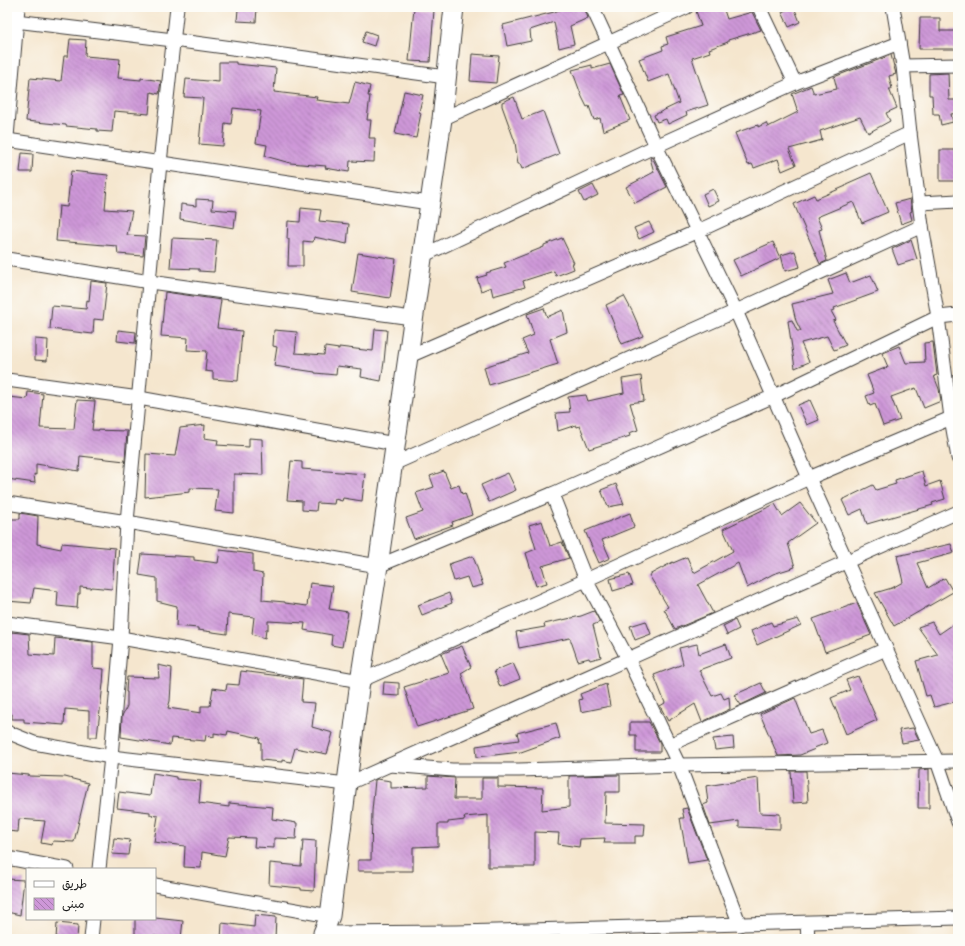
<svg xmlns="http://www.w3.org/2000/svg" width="965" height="946" font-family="'Balsamiq Sans','Playpen Sans Arabic',sans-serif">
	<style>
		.building { fill: url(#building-back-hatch) }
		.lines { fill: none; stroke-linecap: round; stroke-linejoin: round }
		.street-casing { stroke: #3d3a37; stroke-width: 15 }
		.secondary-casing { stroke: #3d3a37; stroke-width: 21 }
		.street { stroke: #fff; stroke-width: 13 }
		.secondary { stroke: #fff; stroke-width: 19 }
	</style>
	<defs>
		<pattern id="building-back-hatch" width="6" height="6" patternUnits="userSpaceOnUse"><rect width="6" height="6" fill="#ce97d8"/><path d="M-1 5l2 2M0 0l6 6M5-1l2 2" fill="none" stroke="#a67aae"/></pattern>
	</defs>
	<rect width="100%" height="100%" fill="#fdfcf7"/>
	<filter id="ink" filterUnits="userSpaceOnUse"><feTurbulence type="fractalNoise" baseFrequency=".025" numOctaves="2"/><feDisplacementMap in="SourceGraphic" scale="8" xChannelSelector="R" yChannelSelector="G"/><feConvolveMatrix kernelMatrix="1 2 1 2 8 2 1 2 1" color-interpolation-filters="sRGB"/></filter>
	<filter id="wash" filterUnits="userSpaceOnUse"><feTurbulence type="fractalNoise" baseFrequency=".012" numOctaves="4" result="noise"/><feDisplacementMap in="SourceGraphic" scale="16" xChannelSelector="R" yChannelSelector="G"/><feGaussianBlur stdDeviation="0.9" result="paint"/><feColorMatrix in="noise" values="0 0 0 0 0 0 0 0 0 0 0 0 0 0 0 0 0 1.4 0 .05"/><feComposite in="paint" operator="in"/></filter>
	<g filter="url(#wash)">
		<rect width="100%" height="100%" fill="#f5e6ce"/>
		<g id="blocks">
			<g class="building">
				<path d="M240,7H257L256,22L237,21L238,9H240Z"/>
				<path d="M567,7H584L588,18L570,26L574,44L559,48L554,22L530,30L531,41L507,46L503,25L554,12Z"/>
				<path d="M709,7H723L727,19L752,12L761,30L728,40V42L709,49L710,52L692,58L708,105L686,112L687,115L668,124L666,119L657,122L654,115L679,103L669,74L648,82L639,59L663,50L662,46L668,44L666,37L701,26L696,11Z"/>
				<path d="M792,7H794L800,22L789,27L782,12Z"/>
				<path d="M414,8L434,10L430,62L409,61Z"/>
				<path d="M920,18H940V31H958V49H919Z"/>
				<path d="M366,31L377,35L374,46L362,42Z"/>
				<path d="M70,39L86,40L85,56L120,59L118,78L141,80V78L161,81L159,94L151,92L149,114L114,111L112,132L97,131V129L66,126V125L26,121L30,78L61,81L64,56H68Z"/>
				<path d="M472,54L499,56L496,83L470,81Z"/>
				<path d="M891,55L896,74L889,76L892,89H889L897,108L886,113L890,121L868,133L860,117L820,131L822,140L789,149L796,165L782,171L778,159L754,168L752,164L748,165L735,133L758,125V127L766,123L768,127L798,112L792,94L811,86L814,94L837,89L834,77Z"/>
				<path d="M219,62H236V64L276,68L274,92L317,97L316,100L349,104L355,82L370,86L368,96H370L367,120H371L369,138H375L374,162L350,161L349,172L325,168L326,166L290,163L265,156L267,145L256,143L261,111L233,108L231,124L225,123L223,146L199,144L203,98L184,97L186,79L219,82Z"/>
				<path d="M610,64L624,95L620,96L630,120L603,131L600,118L594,120L589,106L587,107L582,97L572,70L592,65V69Z"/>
				<path d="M948,73L949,100H958V113L951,114L953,122L941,125L939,114H933L932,95H929V74Z"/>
				<path d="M404,91L423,95L419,112L421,113L416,138L395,134Z"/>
				<path d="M514,97L522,119L543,111L559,154L522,169L520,164H518L515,142L502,106V102Z"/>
				<rect x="940" y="150" width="18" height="31"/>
				<path d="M22,153L33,154L32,172H20Z"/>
				<path d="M652,157L667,187L635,203L626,187L654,172L650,158Z"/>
				<path d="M71,171L108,175L105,209L132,211L127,235L145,236L143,256L118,254L117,246L56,241L59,206L67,207Z"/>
				<path d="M871,173L888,212L862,223L853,202L817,217L822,229L819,230L827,261L820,264L794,204L814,195L816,199L846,186V184Z"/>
				<path d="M593,185L598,195L584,202L579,192Z"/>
				<path d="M713,189L719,201L708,206L703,194Z"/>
				<path d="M196,199L213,200L212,209L236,211L234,228L180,219L181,204L196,206Z"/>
				<path d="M910,199L912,211L910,212L912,220L901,224L895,203Z"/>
				<path d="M301,208L321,210L319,221L349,224L347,244L314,237L313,242L303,241V266H288L289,239H287L288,221L300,222Z"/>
				<path d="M649,222L654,232L639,239L634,228Z"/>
				<path d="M172,238L217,240L214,272L199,271V269L170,268Z"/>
				<path d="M562,238L574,263H572L574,269L556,276L554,271L523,281L525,287L493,296L491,287L481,291L477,278L487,275L486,273L506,267L504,263L544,247V245Z"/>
				<path d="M911,240L917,259L898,265L892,249Z"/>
				<path d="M773,242L780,258L741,276L733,260Z"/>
				<path d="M795,251L800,267L785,271L781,255Z"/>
				<path d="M358,253L396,259L390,298L352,292Z"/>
				<path d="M846,273L850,283L871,275L878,292L834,308L835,310L831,311L836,320L833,321L846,345L834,350L827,336L801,343L809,362L795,368L788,321L792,320L797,331H801L796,321L792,304L833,294L828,280Z"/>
				<path d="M91,281L107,283L103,320L94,319L93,334L50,329L52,306L86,309L87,300L89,301Z"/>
				<path d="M165,292L221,300L217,328L242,331L238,381L213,379V372L205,371L207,351L187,350L188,338L161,336Z"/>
				<path d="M624,296L632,311L643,336L622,344L606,305Z"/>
				<path d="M544,308L547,317L563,310L567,332L550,339L558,364L489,385L484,367L528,353L522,340L534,335L527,314Z"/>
				<path d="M375,329L387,330L384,362L381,381L361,377L362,369L337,366L336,375L315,373V372L274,366L277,347L273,346L274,330L297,332L295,353L324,355L325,347L339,349V347L373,351Z"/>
				<path d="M118,330L136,332L135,343L117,341Z"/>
				<path d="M35,339L48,340L47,361L35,360Z"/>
				<path d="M933,342L937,375L934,376L939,389L941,401L924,408L916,388L891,397L900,420L883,426L875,404L870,406L866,396L874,393L867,375L888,367L882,353L899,346L906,363L925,362L924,343Z"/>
				<path d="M641,376L644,401L630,403L638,430L629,433L630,436L589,449L580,426L577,427L576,425L558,431L556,413L570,412L568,397L586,395L588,401L624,393L622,379Z"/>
				<path d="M28,392L43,394L40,428L74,429L77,400L95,401L92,430L127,431L125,461L80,456L79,471L36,464V475L34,474L35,483L7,479V416L9,397L27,399Z"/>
				<path d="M810,400L819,420L807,425L798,405Z"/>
				<path d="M205,425L204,438L218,440L217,445L249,447V438L262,439L263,475L234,474V513L215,511L218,489L190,488V492L145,497L146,454L175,456L180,428Z"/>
				<path d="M291,461L302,462V469L365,474L362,501L343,498L342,501L335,499L334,504L317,503L316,511L302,510V501L287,500Z"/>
				<path d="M444,471L451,488L459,485L462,494L465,493L472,515L452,522L453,525L414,539L406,518L423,512L416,493L434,487L430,476Z"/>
				<path d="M922,471L926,486L940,481L945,499L932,503L933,505L867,524L862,509L849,515L842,500L873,485L876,490L896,484L895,480Z"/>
				<path d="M508,473L516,490L489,502L481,485Z"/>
				<path d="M616,484L624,504L608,507L601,490Z"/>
				<path d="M800,503L816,523L788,543L795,567L773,574L747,588L738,563L698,585L713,613L675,629L664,609L668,607L649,575L673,562V563L687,557L694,573L733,551L723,529L775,504L782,516Z"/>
				<path d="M20,513L38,516L37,544L61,549L62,543L115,548L112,589L92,587L91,588L80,587V594H78L77,608L57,606L58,591L34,588L31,603L7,601V519H20Z"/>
				<path d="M630,513L634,527L602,540L610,558L599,563L585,531Z"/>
				<path d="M542,521L550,546L562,542L569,558L542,566L547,583L536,586L526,553L536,549L529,525Z"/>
				<path d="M951,544L954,553L917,563L928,588L945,578L953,592L894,626L875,593L892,588L903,582L897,556Z"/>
				<path d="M220,550L253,554V572L263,574L262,600L285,602V603L307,606L310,583L333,586L329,609L348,612L342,647L331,645L332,635L304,630L305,623L268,621V629H266L265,638L252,634L254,617L228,614L227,634L198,630V628L176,626L177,606L157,601V578L139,575L142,554L194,557V560L218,563Z"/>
				<path d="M473,556L483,585L471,588L467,577L454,581L449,564Z"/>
				<path d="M629,574L633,585L613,591L610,579Z"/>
				<path d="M449,593L452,603L422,615L418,605Z"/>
				<path d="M857,603L871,635L825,652L813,619Z"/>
				<path d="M594,611L600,622L593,625L601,657L590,660L589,658L578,661L570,638L519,648L516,632L545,627L544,624L581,616Z"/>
				<path d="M798,619L801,625L757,645L751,631L771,622L773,626Z"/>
				<path d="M735,620L739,629L727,635L723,626Z"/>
				<path d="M646,621L651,634L635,640L630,626Z"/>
				<path d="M958,621V701L934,707L930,695L926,696L916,661L938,655L918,627L932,622L939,634Z"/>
				<path d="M11,632L29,634L30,654L54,656L55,638L93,642V667L94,668L104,669L103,684L97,737H89V711L65,709L64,725L24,722V719H12V714H7V652H10Z"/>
				<path d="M697,644L699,654L726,644L731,658L699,670L712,696L721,693L724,699L729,697L730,709L702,722L695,704L668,721L660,706L665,703L654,675L683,664L679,648Z"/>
				<path d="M462,646L471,667L461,673L473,709L417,727L404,687L449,673L441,654Z"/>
				<path d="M513,663L520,679L500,687L494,671Z"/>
				<path d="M158,665L172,668L170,701L168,708L201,713V706H210L213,688L226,690L227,684L239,685L241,671L303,679L301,702L315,703L312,727L333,733L327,754L295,748L291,762L282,760V762L261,760V743L259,742L260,738L228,731L227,735L214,733V737L206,735L205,741L171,738L170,745L121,737L122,716L127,706V692H126L127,677L159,678Z"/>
				<path d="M858,676L877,720L846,734L831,698L850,690L846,680Z"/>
				<path d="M384,682L399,683V696L383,695Z"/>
				<path d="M761,683L766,693L741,705L734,695Z"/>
				<path d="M606,684L610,706L581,712L579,700L582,699L580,694Z"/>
				<path d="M795,698L809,734L822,730L827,743L814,748L815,749L800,755L778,756L760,714Z"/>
				<path d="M630,722H649L660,743V752H636V735H630Z"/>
				<path d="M556,723L560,738L521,752L477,757L476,746L519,740L517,733Z"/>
				<path d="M913,728L919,740L902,743L899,730Z"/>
				<path d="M733,737L734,748L715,750L713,739Z"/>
				<path d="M929,769V808H918L919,770Z"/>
				<path d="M791,771H806L808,802L793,803Z"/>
				<path d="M7,773L29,775V776L65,777L88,783L74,842L53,841L52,845L41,843L45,821L19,819L18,832L7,831Z"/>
				<path d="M153,773L176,777V779L201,781L199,803L229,807V803L273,807L272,819L297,823L296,839L274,838V848L254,847L255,838L229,837L225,856L202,852L201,868L184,867L185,846L154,842L158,816L150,815V812L117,808L119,792L150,796Z"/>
				<path d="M620,775V792H606L605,823L645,824L644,836H635V843H604L605,838L580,839L579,847L558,844L559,833L535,832V867H488V815L464,817L465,820L448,822V824H438V846L413,847V871H358V860H371L372,811L375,780L377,779L391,781V788L428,787V776L455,778L454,799H482V778H498V787L543,788L542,810L569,807V776Z"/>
				<path d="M758,778L760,813L780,814V829L739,827V821L710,825L703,805L708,803L706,786Z"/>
				<path d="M687,808L707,860L688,863L680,818H684L682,809Z"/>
				<path d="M114,838L130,840L128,855L112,854Z"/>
				<path d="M303,840L316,841L314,891L301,890V888L269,885L270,863L301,866Z"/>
				<path d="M7,879L24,880L20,915L7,912Z"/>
				<path d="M255,915L276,917L275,939H221L222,923L254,927Z"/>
				<path d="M155,918L183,921L181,938L152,936L151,939H135V919Z"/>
				<path d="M57,923L78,925L77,939H56Z"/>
			</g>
		</g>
	</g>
	<g filter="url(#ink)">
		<use href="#blocks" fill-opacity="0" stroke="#3d3a37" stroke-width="1"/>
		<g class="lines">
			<g class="street-casing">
				<g id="street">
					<path d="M592,7L656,146L736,311L809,478L937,761L958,822"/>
					<path d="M759,7L795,83"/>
					<path d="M893,7L903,66L910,133L922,226L938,317L951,418L958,458"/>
					<path d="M7,20L173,40L446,77"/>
					<path d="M903,66L958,65"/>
					<path d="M442,119L687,7"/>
					<path d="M7,137L18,7"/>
					<path d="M7,140L429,203"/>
					<path d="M920,203L958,201"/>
					<path d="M422,256L656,146L795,83L899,43"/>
					<path d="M7,259L150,282L412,318"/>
					<path d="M407,357L698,231L910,133"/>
					<path d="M7,380L139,398L395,444"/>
					<path d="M391,465L736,311L922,226"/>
					<path d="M552,494L586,580L628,659L679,765L740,925"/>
					<path d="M7,503L127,522L378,566L552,494L774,396L938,317L958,315"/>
					<path d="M7,623L121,638L360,681L586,580L809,478L951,418H958"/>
					<path d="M7,732L34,743L111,757L347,784L958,512"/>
					<path d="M669,745L886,649"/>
					<path d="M390,765L452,770H519L679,765L958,761"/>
					<path d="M7,858L67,869"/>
					<path d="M99,869L111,757L121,638L127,522L160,163L177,7"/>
					<path d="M155,885L330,916"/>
					<path d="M807,923L808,939"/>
					<path d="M323,933L457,932L958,918"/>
					<path d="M91,939L93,919"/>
				</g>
			</g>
			<g class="secondary-casing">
				<path id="secondary" d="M323,939V933L330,916L360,681L378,566L442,119L454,7"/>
			</g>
			<use href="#street" class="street"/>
			<use href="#secondary" class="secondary"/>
		</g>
	</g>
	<rect width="965" height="946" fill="none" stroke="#fdfcf7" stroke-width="24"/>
	<rect x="26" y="868" width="130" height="52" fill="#fdfcf7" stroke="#a3a29f"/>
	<rect x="34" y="881" width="20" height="6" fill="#ffffff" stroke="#a3a29f"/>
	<text x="62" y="888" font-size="12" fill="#1c1c1c">طريق</text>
	<rect x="34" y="898" width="20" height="12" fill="url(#building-back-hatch)" stroke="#a3a29f"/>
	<text x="62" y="908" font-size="12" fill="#1c1c1c">مبنى</text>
</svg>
